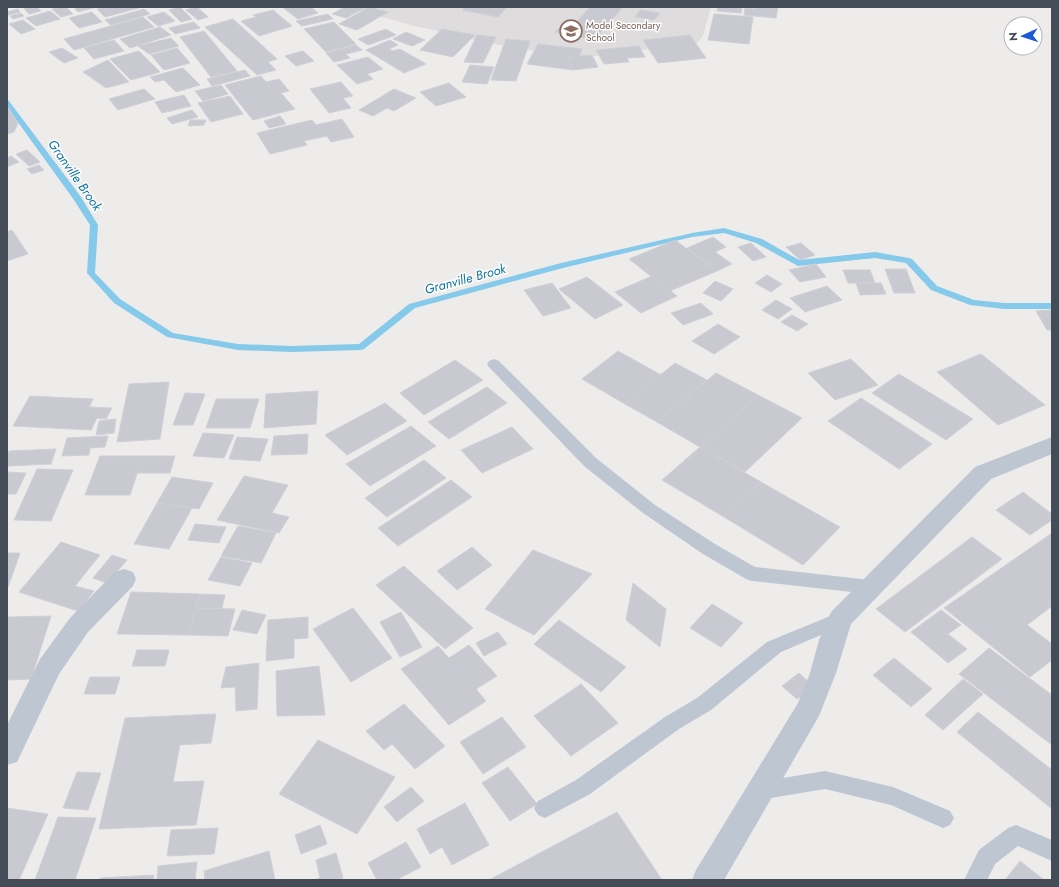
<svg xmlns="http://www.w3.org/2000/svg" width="1059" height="887" font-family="Jost,sans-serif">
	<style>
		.education { fill: #dfdcdd }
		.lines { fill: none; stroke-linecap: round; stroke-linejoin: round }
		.stream { fill: #85caea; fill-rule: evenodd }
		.building { fill: #c8c9d1; stroke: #cfd0d7 }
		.lane { fill: #bec6d1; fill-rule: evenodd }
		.street { fill: #bec6d1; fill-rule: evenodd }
		.labels { text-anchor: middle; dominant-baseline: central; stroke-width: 3; stroke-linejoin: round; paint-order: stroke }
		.far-education-label { font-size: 10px; fill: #785e54; stroke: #fff; text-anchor: start }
		.water-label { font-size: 13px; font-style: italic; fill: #0e72a1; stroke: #fff }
	</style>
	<rect width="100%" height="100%" fill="#eeebeb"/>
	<path class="education" d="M345,7H711L703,36L697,43L579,58L499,45L415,26Z"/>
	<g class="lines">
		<path class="stream" d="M7,100L9,101L81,197L98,225L95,273L120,299L173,333L238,344L291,346L359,344L409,304L561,263L692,233L724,228L762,239L799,260L875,252L909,258L912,259L937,286L974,300L1004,303H1052V309H1004L970,305L931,290L906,263L875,258L798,266L756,243L724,233L692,237L563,268L415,308L364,349L361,350L291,352L238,350L167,337L114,303L87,273L90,225L74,200L7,107Z"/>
	</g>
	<g class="building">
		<path d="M23,7H37L41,11L29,14Z"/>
		<path d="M57,7H66L73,14L61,17L52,9Z"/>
		<path d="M74,7H97L78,12Z"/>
		<path d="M107,7H138L139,8L105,17L97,9Z"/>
		<path d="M180,7L192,19L181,22L169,10Z"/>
		<path d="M197,7L208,17L198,20L186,10Z"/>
		<path d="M282,7H311L318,13L298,19Z"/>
		<path d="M345,7H366L346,18L332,14Z"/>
		<path d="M369,7L388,12L357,30L339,24Z"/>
		<path d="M465,7H507L498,17L462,10Z"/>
		<path d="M590,7H623L594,40L555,32L561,26L571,28Z"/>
		<path d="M718,7H742L741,13L717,11Z"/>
		<path d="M756,7H778L776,18L744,15L745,8L756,9Z"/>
		<path d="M18,9L20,12L8,15L7,13V12Z"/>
		<path d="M144,9L150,14L111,25L105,20Z"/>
		<path d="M273,10L292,26L259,36L241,21L256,17L253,15Z"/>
		<path d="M640,10L660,13L654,20L635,17Z"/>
		<path d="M50,11L60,19L36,26L26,18Z"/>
		<path d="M92,12L102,22L79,28L69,18Z"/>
		<path d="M164,12L175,21L158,26L147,17Z"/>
		<path d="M21,13L24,16L13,19L10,16Z"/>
		<path d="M328,14L333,19L302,26L296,21Z"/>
		<path d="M714,14L753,17L749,44L708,40Z"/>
		<path d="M143,17L154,27L74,50L64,39Z"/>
		<path d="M233,19L277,59L268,62L276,70L257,75L205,27Z"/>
		<path d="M23,20L35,29L21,34L9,24Z"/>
		<path d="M194,22L200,28L175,34L169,28Z"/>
		<path d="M334,22L356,44L326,52L304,29Z"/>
		<path d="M160,27L171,35L130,48L120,39Z"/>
		<path d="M386,29L396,35L368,45L358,39Z"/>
		<path d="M442,29L475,35L453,57L420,50Z"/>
		<path d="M204,31L237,71L211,77L180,37Z"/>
		<path d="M406,32L425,40L412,46L393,39Z"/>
		<path d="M477,35L496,37L483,63L464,62Z"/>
		<path d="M690,35L706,58L658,63L643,40Z"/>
		<path d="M171,38L179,46L149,54L138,46Z"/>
		<path d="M506,39L530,41L516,81L491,80Z"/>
		<path d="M114,40L124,51L94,59L84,48Z"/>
		<path d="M390,40L398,45L389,49L393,51L400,49L426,64L404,73L366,50Z"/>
		<path d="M538,44L582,49L573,70L527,64Z"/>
		<path d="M356,45L362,50L346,54L350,58L334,62L326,53Z"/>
		<path d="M639,46L645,57L627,58L629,62L604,64L596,50Z"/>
		<path d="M62,48L78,58L64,63L49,52Z"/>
		<path d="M177,48L190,63L164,70L151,55Z"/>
		<path d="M139,51L160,72L131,80L110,59Z"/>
		<path d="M303,51L314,61L296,66L285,56Z"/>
		<path d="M592,55L598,67L573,70L567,57Z"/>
		<path d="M368,57L383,69L367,74L373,79L357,84L337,65Z"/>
		<path d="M108,60L129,82L106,88L83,72Z"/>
		<path d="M470,65L494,67L487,84L462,82Z"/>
		<path d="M183,68L200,85L176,92L164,80L155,82L150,77Z"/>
		<path d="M245,70L250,76L212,86L207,79Z"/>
		<path d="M261,76L266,82L279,79L289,91L281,93L295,109L253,120L225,85Z"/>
		<path d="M341,82L353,96L343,98L351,108L329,113L310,89Z"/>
		<path d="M449,83L466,97L436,106L420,92Z"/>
		<path d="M221,85L228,94L203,101L195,91Z"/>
		<path d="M144,89L155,99L118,110L109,99Z"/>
		<path d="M394,89L416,98L394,111L387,108L373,116L359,110Z"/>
		<path d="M184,95L191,106L162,113L155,102Z"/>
		<path d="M230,96L243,114L211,122L198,103Z"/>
		<path d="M7,106L18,123L14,132L7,134Z"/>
		<path d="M192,110L198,117L172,124L167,118Z"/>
		<path d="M280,116L286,124L269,128L264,121Z"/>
		<path d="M342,119L354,137L331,142L327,136L304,141L307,145L270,154L257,133L312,120L316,125Z"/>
		<path d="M190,120H206L204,125L188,126Z"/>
		<path d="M27,150L40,162L29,166L16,154Z"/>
		<path d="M11,156L19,162L7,167V158Z"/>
		<path d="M39,165L44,170L32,174L27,169Z"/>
		<path d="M12,230L28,254L7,261V232Z"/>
		<path d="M713,237L726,247L715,252L732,264L717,271L687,248Z"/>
		<path d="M675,240L717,271L670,291L629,259Z"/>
		<path d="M751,243L766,257L753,261L738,247Z"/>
		<path d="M801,243L815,255L800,260L786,247Z"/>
		<path d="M816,264L826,277L800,282L789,270Z"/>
		<path d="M885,269H906L915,293H894Z"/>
		<path d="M843,270H870L875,283H848Z"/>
		<path d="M767,275L782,284L771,292L755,283Z"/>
		<path d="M652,276L677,296L641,313L615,292Z"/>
		<path d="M587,277L623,305L595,319L559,289Z"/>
		<path d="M715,281L733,289L721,301L703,293Z"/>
		<path d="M552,283L571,308L543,316L524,290Z"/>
		<path d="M856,283H881L886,294L860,295Z"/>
		<path d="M827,286L842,300L805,312L790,298Z"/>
		<path d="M776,300L792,309L778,319L762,310Z"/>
		<path d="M701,303L713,314L683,325L671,313Z"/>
		<path d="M1052,310V330H1047L1036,311Z"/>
		<path d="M792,315L808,324L797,331L781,322Z"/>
		<path d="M718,324L740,337L714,354L692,341Z"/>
		<path d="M618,351L661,375L625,404L582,379Z"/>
		<path d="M981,354L1045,405L998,425L937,372Z"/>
		<path d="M851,359L878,385L835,400L808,373Z"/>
		<path d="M455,360L483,380L424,415L400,393Z"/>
		<path d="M675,363L707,380L657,422L625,404Z"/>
		<path d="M716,373L758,395L700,447L657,422Z"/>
		<path d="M899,374L973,419L946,440L872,393Z"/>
		<path d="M169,382L160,439L117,442L129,384Z"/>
		<path d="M487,387L507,403L449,439L428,422Z"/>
		<path d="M318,391L316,424L264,428L266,394Z"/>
		<path d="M185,393L205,394L193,425H173Z"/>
		<path d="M758,395L802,418L745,472L700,447Z"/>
		<path d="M30,396L93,399L89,407L112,408L106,419L97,418L91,430L13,426Z"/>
		<path d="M861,398L932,444L899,469L828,421Z"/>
		<path d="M216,399H259L250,428H206Z"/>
		<path d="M385,403L407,421L347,455L325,435Z"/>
		<path d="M116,419L114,433L96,435L99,421Z"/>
		<path d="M411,426L436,446L370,486L346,464Z"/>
		<path d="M512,427L533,449L482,473L461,450Z"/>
		<path d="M203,433L234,435L224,458L193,456Z"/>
		<path d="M308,434L307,454L271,455L274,436Z"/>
		<path d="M108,436L105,447L90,448L89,455L62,456L67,438Z"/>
		<path d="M237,437L268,439L260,461L229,459Z"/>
		<path d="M700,447L761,482L724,517L662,480Z"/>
		<path d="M56,449L51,464L7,466V455L9,451Z"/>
		<path d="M100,456H143L130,495H85Z"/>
		<path d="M143,456H175L170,473H137Z"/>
		<path d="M424,460L446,478L387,517L365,498Z"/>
		<path d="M37,469L73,470L51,521L14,520Z"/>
		<path d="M7,472L26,473L16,494H7Z"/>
		<path d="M244,476L288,485L272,513L289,517L279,533L217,520Z"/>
		<path d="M172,477L213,483L199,509L157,503Z"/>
		<path d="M451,480L472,497L398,546L378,528Z"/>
		<path d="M761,482L840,527L803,565L724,517Z"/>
		<path d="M1023,492L1052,514V520L1030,535L996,510Z"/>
		<path d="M157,503L192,508L169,549L134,544Z"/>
		<path d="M195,524L226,527L219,543L188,540Z"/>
		<path d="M238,526L276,533L261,563L221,556Z"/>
		<path d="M1052,533V606L1027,625L1052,644V660L1030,677L944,608Z"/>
		<path d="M972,537L1002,559L905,632L876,609Z"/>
		<path d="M61,542L100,555L75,586L94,591L78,611L19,592Z"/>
		<path d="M472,547L492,565L457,590L437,571Z"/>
		<path d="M533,550L592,574L534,635L485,609Z"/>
		<path d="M7,553H20L7,590Z"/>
		<path d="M112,555L127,560L107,583L93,578Z"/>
		<path d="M221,557L252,563L240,586L208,580Z"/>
		<path d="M404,566L473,628L445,649L376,585Z"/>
		<path d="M633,583L666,609L660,647L626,620Z"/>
		<path d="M131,592L200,594L188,635L117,634Z"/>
		<path d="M200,594L225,595L222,608H196Z"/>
		<path d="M712,604L743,623L721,647L690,628Z"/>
		<path d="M196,608L235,609L228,636L188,635Z"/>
		<path d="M353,608L392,658L351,682L313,629Z"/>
		<path d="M242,610L266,615L257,634L233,630Z"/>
		<path d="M941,610L961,625L948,634L967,649L948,663L911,632Z"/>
		<path d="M401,612L422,647L400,657L380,622Z"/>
		<path d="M51,616L31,679L7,680V617Z"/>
		<path d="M308,617V638L294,639V658L266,661L268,620Z"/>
		<path d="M559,620L626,667L601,692L534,644Z"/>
		<path d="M498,632L507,644L484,656L476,643Z"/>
		<path d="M469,645L497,676L476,689L486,701L449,725L401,669L438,646L449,658Z"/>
		<path d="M989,648L1052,695V745L959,674Z"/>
		<path d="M137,650H169L165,666H132Z"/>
		<path d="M894,658L932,689L911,707L873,675Z"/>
		<path d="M259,663L257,709L236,711L235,687L221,688L226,667Z"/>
		<path d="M319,666L325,715L277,716L276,671Z"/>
		<path d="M799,673L814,687L797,699L782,686Z"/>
		<path d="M90,677H120L115,694H84Z"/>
		<path d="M963,679L983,694L943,730L925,715Z"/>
		<path d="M581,684L618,723L571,756L534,716Z"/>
		<path d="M404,704L445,746L415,769L392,744L384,750L366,731Z"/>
		<path d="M978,712L1052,770V809L957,732Z"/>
		<path d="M216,714L211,743L180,745L173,782L204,781L196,825L99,829L125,718Z"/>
		<path d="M502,717L526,747L483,774L460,742Z"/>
		<path d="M318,740L395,777L357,834L279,794Z"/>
		<path d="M508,767L537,804L510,821L482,783Z"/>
		<path d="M77,772L101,773L88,810L63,808Z"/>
		<path d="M411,787L424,801L397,822L384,807Z"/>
		<path d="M465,803L489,845L452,865L442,847L430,854L417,829Z"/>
		<path d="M7,808L48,814L19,880H7Z"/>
		<path d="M617,812L662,880H489Z"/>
		<path d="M58,817L96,818L75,880H35Z"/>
		<path d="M320,825L327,844L301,854L295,835Z"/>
		<path d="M218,828L214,854L167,856L171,830Z"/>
		<path d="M406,842L421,867L396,880H377L368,863Z"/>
		<path d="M269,851L275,880H205L204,871Z"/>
		<path d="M336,853L343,878L337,880H314L320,878L316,860Z"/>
		<path d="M1020,861L1044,880H1005Z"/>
		<path d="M197,862L195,880H157L158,866Z"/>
		<path d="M154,875L153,880H99L100,878Z"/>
	</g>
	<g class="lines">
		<g class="lane">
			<path d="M494,359L499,361L596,458L655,505L715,544L755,567L870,580L876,582L879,587L876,592L870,594L752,581L746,579L703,554L643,513L584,466L489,367L487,364L489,361Z"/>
			<path d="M840,612L847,614L849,619L847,624L781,652L711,710L679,729L590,794L545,818L538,815L534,808L538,801L576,780L665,717L697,698L767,642Z"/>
			<path d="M825,771L893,787L950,811L954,818L950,825L943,828L891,805L825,789L759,800L752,798L749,791L752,784L759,782Z"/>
			<path d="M1016,825L1052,840V861L1018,846L995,864L987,880H964L979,850L1008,828Z"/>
		</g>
		<g class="street">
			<path d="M1052,437V454L991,479L851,624L836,673L819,716L724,880H692L696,870L798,703L810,673L819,640L831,612L975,467Z"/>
			<path d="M124,569L133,572L136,579L133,586L88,632L59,674L17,762L7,765V725L40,659L70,618L115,572Z"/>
		</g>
	</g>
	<defs>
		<g id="school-ring" transform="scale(1.15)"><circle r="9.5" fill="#fff" stroke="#8d6e63" stroke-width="1.5"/><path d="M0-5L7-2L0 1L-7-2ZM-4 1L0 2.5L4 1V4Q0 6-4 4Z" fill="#8d6e63"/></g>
	</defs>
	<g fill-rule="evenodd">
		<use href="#school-ring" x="571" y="31"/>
	</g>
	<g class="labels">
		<g class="far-education-label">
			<text x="586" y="25">Model Secondary<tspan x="586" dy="12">School</tspan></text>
		</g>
		<g class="water-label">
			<text transform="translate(75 175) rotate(55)">Granville Brook</text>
			<text transform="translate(465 279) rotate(-15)">Granville Brook</text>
		</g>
	</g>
	<rect width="1059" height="887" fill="none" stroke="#444c58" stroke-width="16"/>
	<g transform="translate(1023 36) rotate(267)"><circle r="19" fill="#ffffff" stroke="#b4b7bc"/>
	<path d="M0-3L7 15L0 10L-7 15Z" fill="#1b59d8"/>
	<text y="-6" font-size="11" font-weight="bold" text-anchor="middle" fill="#444c58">N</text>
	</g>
</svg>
